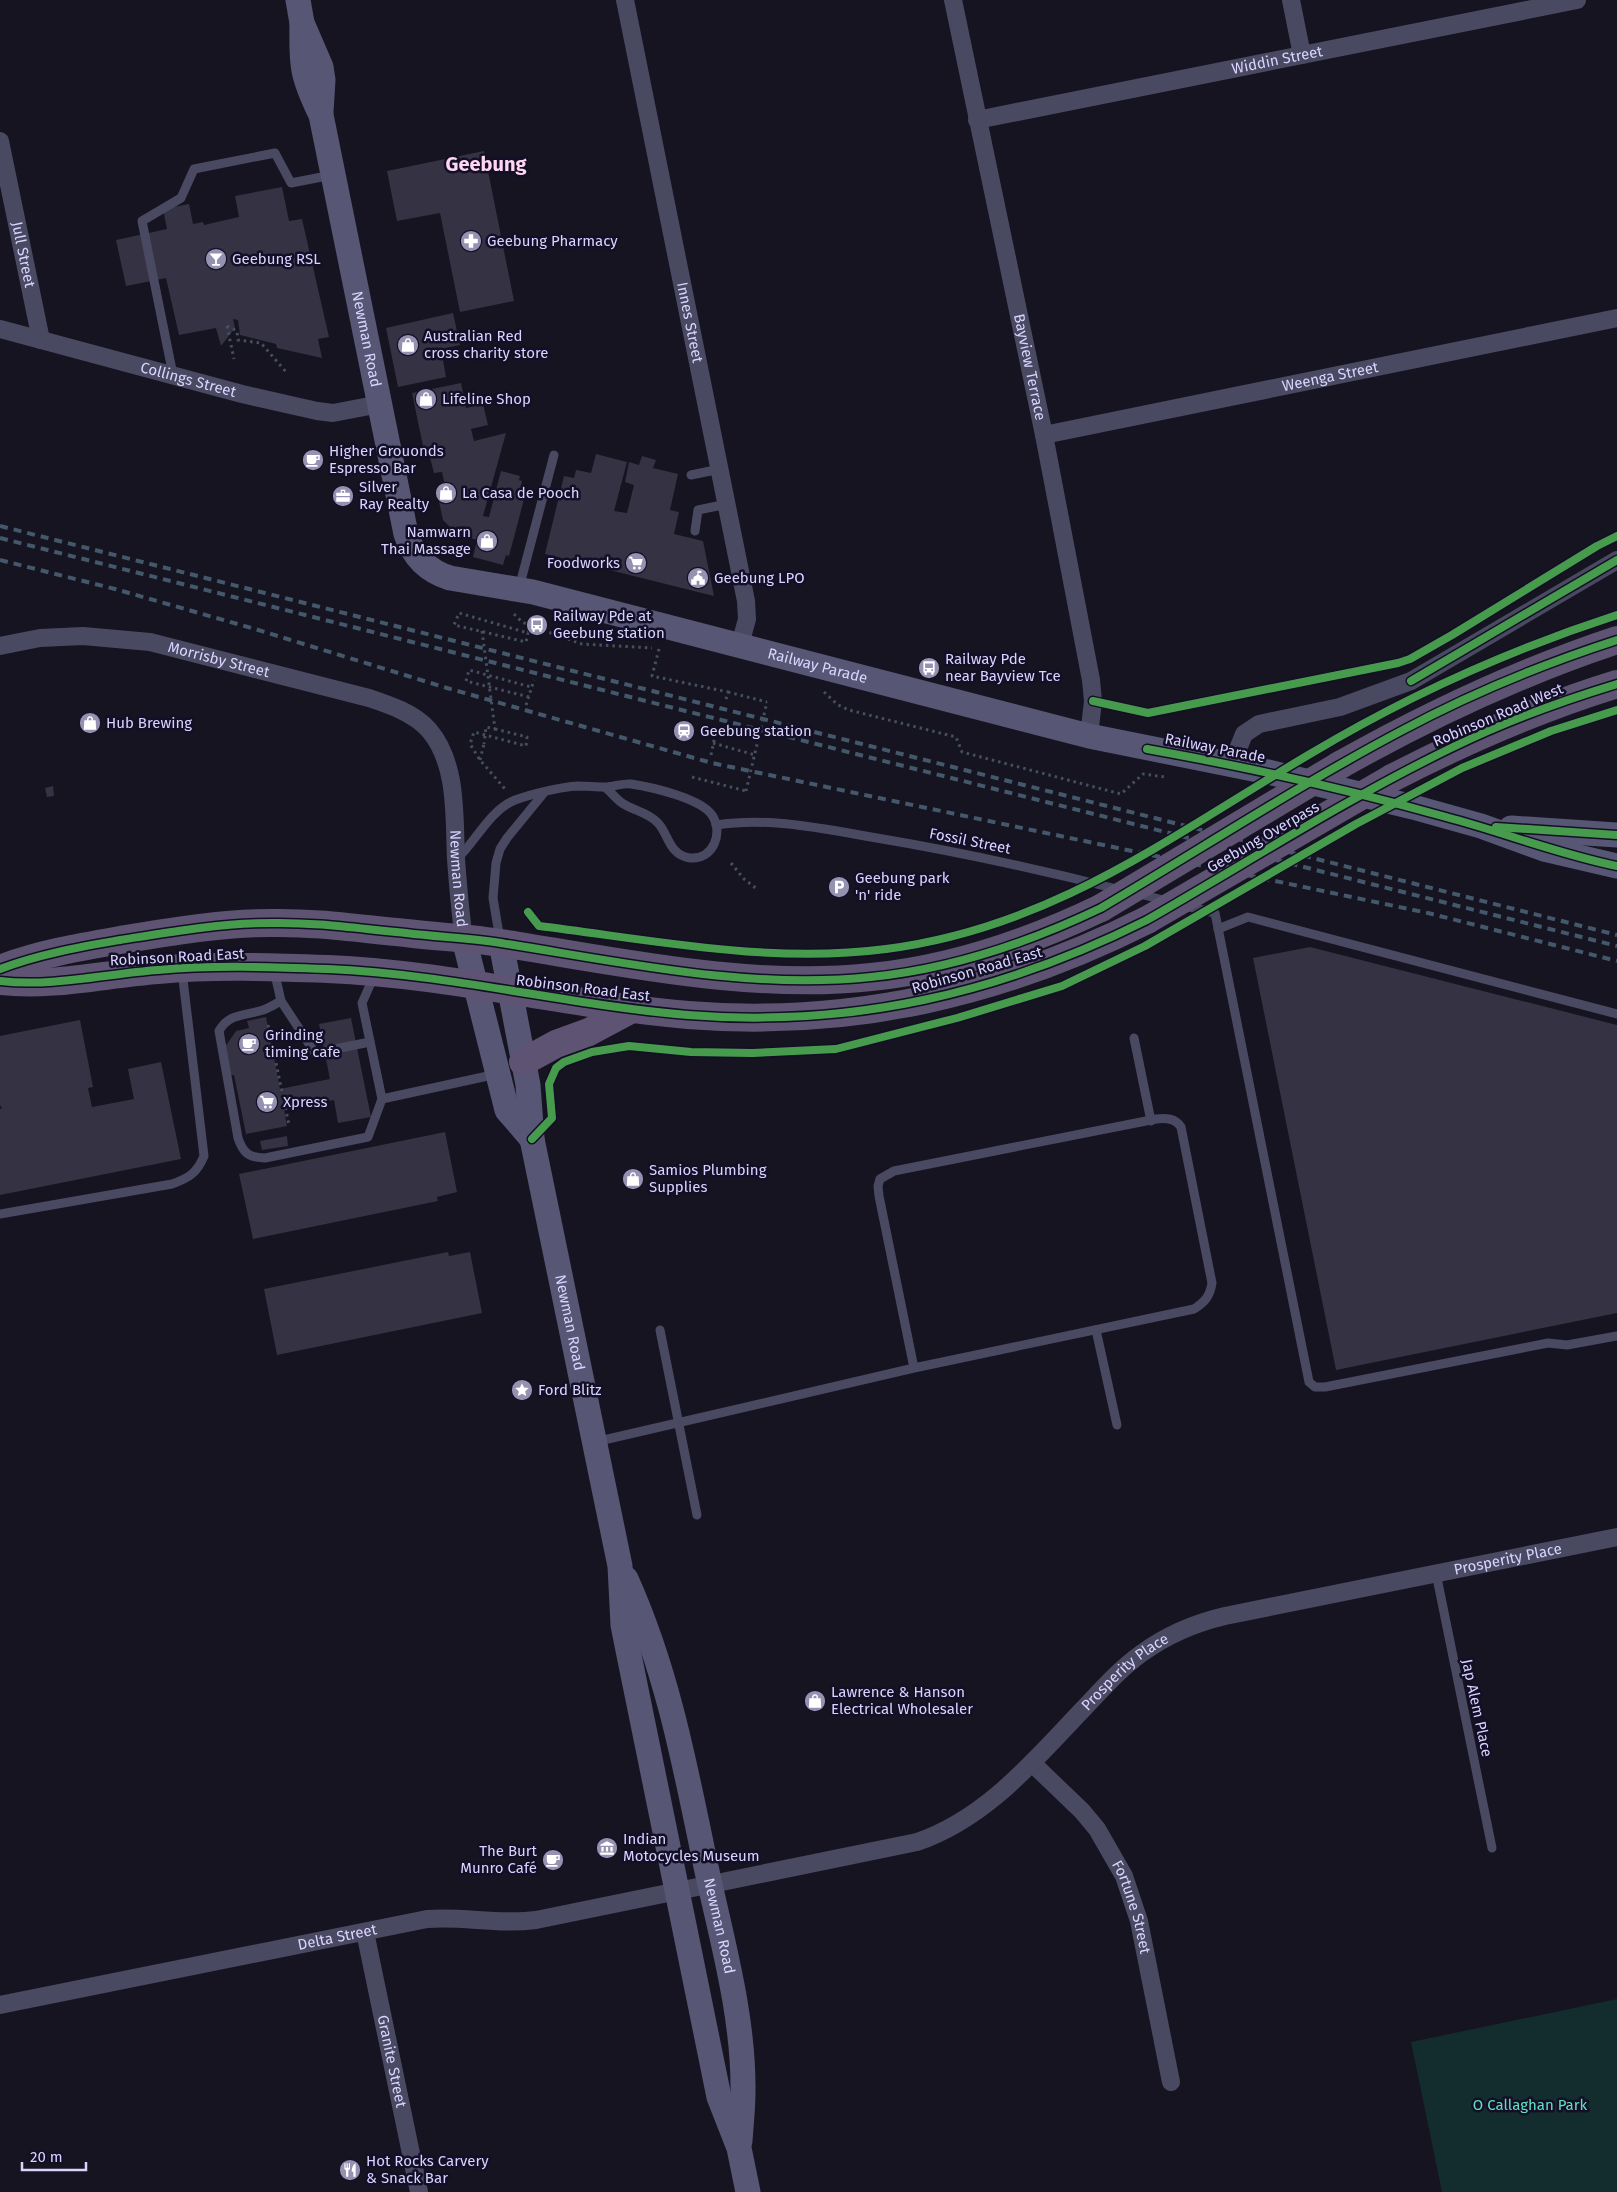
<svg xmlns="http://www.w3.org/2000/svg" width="1617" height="2192" font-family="'Fira Sans',sans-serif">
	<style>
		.green { fill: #132c2d }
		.building { fill: #343243 }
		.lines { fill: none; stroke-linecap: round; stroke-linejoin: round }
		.path { stroke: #44505f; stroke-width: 3; stroke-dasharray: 2.5 4; stroke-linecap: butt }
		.service { stroke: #4a4962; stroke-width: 9 }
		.minor { stroke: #4a4962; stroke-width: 18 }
		.secondary { stroke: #575674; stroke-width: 25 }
		.primary { stroke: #5e5373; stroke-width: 28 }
		.rail { stroke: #43596b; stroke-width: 4; stroke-dasharray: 8 6; stroke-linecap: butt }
		.path-bridge { stroke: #44505f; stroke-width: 3; stroke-dasharray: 2.5 4; stroke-linecap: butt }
		.primary-bridge { stroke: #5e5373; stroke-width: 28 }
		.cycleway-casing { stroke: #130f26; stroke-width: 11 }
		.cycleway { stroke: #469c4c; stroke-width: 8 }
		.labels { text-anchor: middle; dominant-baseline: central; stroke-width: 5; stroke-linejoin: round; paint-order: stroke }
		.street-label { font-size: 15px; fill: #d9d4ff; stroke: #130f26 }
		.poi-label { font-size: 15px; fill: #d9d4ff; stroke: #130f26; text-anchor: start }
		.park-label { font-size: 15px; fill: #5fe0c0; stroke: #130f26 }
		.district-label { font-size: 20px; font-weight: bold; fill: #ffd6f0; stroke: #130f26 }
	</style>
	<rect width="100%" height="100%" fill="#161421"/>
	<path class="green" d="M1617,1999V2192H1442L1411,2042Z"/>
	<g class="building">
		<path d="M484,151L514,301L460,312L440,213L397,221L387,171Z"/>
		<path d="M282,187L289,221L302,219L329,337L318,339L322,358L277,348L276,344L240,335L238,320L233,319L235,328L221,346L216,328L179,335L166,278L126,286L116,240L167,229L163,209L189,204L193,224L203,222L204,225L239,217L235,196Z"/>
		<path d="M453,313L460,345L441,349L446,377L398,387L386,328Z"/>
		<path d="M461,383L466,408L483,404L488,425L471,429L474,441L506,433L483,516L489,517L501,471L520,476L519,480L522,481L521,487L527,488L509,556L506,555L503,565L473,557L477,540L457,534L443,520L436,488L445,486L442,472L434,473L428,450L424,451L412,393Z"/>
		<path d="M596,454L627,462L614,511L627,513L634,485L625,482L629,462L639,465L642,456L656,460L653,468L678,474L670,510L679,512L674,534L703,541L714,596L545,554L564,476L574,478L576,470L591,473Z"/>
		<path d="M53,786L54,796L47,797L45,788Z"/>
		<path d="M1310,947L1617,1025V1313L1336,1370L1253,958Z"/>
		<path d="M266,1017L280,1089L330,1079L319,1024L351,1018L371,1117L338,1123L334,1100L284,1109L287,1126L246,1134L234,1075H231L225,1047L236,1031L249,1028L247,1021Z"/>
		<path d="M80,1020L93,1087L88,1088L92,1107L134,1099L128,1069L161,1062L181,1159L0,1195V1109H2L0,1105V1036Z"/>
		<path d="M445,1132L457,1192L437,1197L438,1201L253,1239L239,1174Z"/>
		<path d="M287,1136L288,1146L262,1150L260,1141Z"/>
		<path d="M448,1252L449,1256L470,1252L482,1313L277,1355L264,1289Z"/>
	</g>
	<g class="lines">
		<g class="path">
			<path d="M227,326L237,331L238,340L261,343L287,373"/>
			<path d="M227,326L234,359"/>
			<path d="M514,614L522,622L531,626L528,633L459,613L454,625L526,642L528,633"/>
			<path d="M531,626L582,644L652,648"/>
			<path d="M659,649L652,676L728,692L725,703"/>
			<path d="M728,692L767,702"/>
			<path d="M824,692L838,705L849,710L956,737L962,752L1121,794L1143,774L1165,777"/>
			<path d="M529,697L466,681L469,670L531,687"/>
			<path d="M526,705L534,680"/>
			<path d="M495,729L527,737L526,746L474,732L470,744L480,760L505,789"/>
			<path d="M713,743L755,755"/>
			<path d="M711,755L717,726"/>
			<path d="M480,760L484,744"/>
			<path d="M692,777L746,791"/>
			<path d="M731,863L744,879L757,889"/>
			<path d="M268,1025L289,1125"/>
		</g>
		<g class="service">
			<path d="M173,375L142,221L181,198L194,169L275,153L291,183L332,175"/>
			<path d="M691,475L720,469"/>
			<path d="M695,531L698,510L727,504"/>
			<path d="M519,588L554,455"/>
			<path d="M716,825C769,817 819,828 871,837C955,851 1038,869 1121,890"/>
			<path d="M457,859C476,841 490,810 515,800C532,794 560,787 578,786C587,786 596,787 605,787C613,787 623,783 631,784C651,787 700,798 712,815C724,833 713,860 690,858C669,855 669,835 658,823C648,812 634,811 622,803C616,799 611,792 605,787"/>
			<path d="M1136,893L1167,901"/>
			<path d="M1185,906L1215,913L1309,1382L1315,1387H1325L1548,1343L1567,1345L1617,1336"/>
			<path d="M1218,929L1248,917L1617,1014"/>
			<path d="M500,940L493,898L496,863L500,849L507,838L543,794"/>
			<path d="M274,970L281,1001L315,1053L370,1042"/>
			<path d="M281,1001C275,1004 269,1008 263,1010C245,1016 229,1013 219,1031L238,1138C243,1153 249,1158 265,1158L368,1137L382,1099L362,1003L374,976"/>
			<path d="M1134,1038L1151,1121"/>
			<path d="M382,1099L497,1074"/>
			<path d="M0,1214L172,1184C189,1178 197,1173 204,1156L182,971"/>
			<path d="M660,1330L697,1515"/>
			<path d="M1096,1330L1117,1425"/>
			<path d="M595,1442L914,1368L1194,1309C1205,1302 1210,1296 1212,1283L1181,1127C1175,1118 1166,1118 1156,1119L894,1171L880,1179L878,1186L879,1196L914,1368"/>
			<path d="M1436,1573L1492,1848"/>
		</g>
		<g class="minor">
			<path id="s1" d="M625,0L746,601L747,619L740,645"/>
			<path id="s2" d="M953,0L1044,435L1091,680L1093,701L1089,736"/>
			<path d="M1291,0L1302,55"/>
			<path id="s3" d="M977,120L1577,0"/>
			<path id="s4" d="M0,141L41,340"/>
			<path id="s5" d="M0,329L242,394L317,411L333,413L380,404"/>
			<path id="s6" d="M1044,435L1617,318"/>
			<path id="s7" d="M0,646L40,638L83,636L150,642L369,698C390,705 414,713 429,730C458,764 454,817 456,859C458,886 460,912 464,939"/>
			<path d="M1232,764L1244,734L1259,724L1340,707L1411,681L1617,560"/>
			<path id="s8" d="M1032,1763L1082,1811L1097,1829L1124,1876L1139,1921L1171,2082"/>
			<path id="s9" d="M365,1932L419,2192"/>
			<path id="s10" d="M0,2005L427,1919C463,1916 499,1925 536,1920L917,1842C988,1818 1037,1757 1087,1705C1104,1687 1121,1668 1142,1653C1167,1635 1195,1623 1225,1616L1617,1537"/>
		</g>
		<g class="secondary">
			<path d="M298,0L302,23L321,67L323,80L321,112"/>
			<path id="s11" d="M302,23C301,66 302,76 321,115L406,534C413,556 427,571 450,578L533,592L1089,736L1268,772L1413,807L1481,826L1544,849L1617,866"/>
			<path d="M1511,828L1617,835"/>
			<path d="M464,939L507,1110L532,1139"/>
			<path id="s12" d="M501,943L528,1085L532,1139L620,1566L623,1625L629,1655L719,2097L739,2148L748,2192"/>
			<path id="s13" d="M626,1579C667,1670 685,1765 705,1862C721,1937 744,2015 743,2092C743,2109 741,2125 740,2141"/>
		</g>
		<g class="primary">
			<path d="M1340,765C1429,715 1520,672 1617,640"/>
			<path d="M1392,778C1464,741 1539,708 1617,684"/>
			<path d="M0,969C39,954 80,947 120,940C170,932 221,923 271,923C317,922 361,929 406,933C438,937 470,938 501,943C622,962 748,990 871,977C952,969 1028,943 1101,908"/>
			<path d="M0,981C52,987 105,974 158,970C214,965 271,967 328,969C449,974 568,1005 688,1015C852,1028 1002,993 1147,920"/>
			<path d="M523,1062L556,1044L589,1032L634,1008"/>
		</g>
		<g class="rail">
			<path d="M0,526L1617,935"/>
			<path d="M0,538L1617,946"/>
			<path d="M0,560L115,589L255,629L447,688L712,763L1428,913L1617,961"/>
		</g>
		<g class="path-bridge">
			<path d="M482,631L495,729L486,727L484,744"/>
			<path d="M746,791L767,702"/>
		</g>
		<g class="primary-bridge">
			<path d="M1101,908L1340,765"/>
			<path d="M1147,920L1392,778"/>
		</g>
		<g class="cycleway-casing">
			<g id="cycleway">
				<path d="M1411,681L1617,560"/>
				<path d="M1093,701L1148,713L1398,663L1410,659L1452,635L1597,546L1617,536"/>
				<path d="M1147,749C1247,767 1347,789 1446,817C1503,832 1558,854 1617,866"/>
				<path d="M1496,827L1617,835"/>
				<path d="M528,912L539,926C653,940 770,964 886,949C1052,928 1171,836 1310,754C1407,696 1509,650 1617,615"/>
				<path d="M0,969C39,954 80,947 120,940C170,932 221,923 271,923C317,922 361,929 406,933C438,937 470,938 501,943C622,962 748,990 871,977C952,969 1028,943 1101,908C1201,849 1299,785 1401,731C1470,694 1543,664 1617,640"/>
				<path d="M0,981C52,987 105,974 158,970C214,965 271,967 328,969C449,974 568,1005 688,1015C852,1028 1002,993 1147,920C1248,862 1346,799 1451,748C1504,722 1561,701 1617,684"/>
				<path d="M532,1139L552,1118L549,1084L556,1068L564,1062L592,1052L629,1046L691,1052L752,1053L836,1049L957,1018L1062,986L1145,946L1356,824L1462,768L1551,731L1617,710"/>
			</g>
		</g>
		<use href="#cycleway" class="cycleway"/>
	</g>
	<defs>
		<g id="pharmacy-disc" transform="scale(1.125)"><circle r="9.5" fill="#9591b1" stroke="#130f26"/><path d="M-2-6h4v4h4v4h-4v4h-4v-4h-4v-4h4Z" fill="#fff"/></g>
		<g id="bar-disc" transform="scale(1.125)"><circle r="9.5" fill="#9591b1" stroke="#130f26"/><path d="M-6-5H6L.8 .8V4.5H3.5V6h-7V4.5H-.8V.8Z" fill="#fff"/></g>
		<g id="shop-disc" transform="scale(1.125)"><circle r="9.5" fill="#9591b1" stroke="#130f26"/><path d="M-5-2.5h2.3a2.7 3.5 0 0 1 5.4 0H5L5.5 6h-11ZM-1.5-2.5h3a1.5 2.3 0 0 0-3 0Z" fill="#fff"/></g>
		<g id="cafe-disc" transform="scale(1.125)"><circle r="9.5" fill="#9591b1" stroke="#130f26"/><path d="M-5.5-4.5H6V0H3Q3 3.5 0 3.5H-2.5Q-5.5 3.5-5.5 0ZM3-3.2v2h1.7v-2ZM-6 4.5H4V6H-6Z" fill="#fff"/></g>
		<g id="office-disc" transform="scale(1.125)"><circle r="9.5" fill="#9591b1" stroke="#130f26"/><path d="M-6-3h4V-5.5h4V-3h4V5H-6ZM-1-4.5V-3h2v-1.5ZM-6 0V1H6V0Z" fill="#fff"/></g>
		<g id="supermarket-disc" transform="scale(1.125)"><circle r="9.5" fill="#9591b1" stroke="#130f26"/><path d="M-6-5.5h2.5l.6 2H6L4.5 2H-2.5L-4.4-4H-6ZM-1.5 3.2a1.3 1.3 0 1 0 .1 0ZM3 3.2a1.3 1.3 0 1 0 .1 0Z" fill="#fff"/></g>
		<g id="civic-disc" transform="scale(1.125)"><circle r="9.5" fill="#9591b1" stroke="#130f26"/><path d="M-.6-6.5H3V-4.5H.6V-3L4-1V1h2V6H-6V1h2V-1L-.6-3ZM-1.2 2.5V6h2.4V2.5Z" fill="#fff"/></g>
		<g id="bus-disc" transform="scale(1.125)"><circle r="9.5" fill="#9591b1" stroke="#130f26"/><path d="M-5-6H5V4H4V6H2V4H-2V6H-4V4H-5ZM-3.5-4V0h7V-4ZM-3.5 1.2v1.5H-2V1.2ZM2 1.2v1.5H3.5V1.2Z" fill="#fff"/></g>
		<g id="station-disc" transform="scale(1.125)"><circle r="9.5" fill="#9591b1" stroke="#130f26"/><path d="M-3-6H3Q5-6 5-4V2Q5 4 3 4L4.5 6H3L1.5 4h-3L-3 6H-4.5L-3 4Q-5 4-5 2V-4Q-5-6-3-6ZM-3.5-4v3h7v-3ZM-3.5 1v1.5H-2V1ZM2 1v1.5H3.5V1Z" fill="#fff"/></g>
		<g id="parking-disc" transform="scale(1.125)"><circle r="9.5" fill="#9591b1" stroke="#130f26"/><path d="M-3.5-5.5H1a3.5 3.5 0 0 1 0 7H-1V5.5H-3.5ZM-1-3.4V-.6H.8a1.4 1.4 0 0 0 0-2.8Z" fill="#fff"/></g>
		<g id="sight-disc" transform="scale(1.125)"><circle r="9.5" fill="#9591b1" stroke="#130f26"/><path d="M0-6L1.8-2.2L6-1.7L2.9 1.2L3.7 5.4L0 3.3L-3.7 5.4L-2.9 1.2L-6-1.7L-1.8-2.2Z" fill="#fff"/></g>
		<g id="museum-disc" transform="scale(1.125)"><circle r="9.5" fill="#9591b1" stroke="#130f26"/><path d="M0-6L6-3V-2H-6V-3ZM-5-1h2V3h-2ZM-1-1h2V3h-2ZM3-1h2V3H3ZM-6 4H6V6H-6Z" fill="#fff"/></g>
		<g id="restaurant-disc" transform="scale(1.125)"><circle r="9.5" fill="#9591b1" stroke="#130f26"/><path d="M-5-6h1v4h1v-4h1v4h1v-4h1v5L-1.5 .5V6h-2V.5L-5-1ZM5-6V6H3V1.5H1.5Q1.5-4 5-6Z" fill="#fff"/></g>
	</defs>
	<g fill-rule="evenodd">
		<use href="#pharmacy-disc" x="471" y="241"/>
		<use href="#bar-disc" x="216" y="259"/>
		<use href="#shop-disc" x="408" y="345"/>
		<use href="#shop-disc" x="426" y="399"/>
		<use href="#cafe-disc" x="313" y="460"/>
		<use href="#shop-disc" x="446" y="493"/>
		<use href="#office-disc" x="343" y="496"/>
		<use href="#shop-disc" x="487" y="541"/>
		<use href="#supermarket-disc" x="636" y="563"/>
		<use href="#civic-disc" x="698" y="578"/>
		<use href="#bus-disc" x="537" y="625"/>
		<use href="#bus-disc" x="929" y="668"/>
		<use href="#shop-disc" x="90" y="723"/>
		<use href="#station-disc" x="684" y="731"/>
		<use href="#parking-disc" x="839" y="887"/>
		<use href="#cafe-disc" x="249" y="1044"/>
		<use href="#supermarket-disc" x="267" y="1102"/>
		<use href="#shop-disc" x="633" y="1179"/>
		<use href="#sight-disc" x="522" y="1390"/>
		<use href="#shop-disc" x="815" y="1701"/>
		<use href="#museum-disc" x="607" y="1848"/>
		<use href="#cafe-disc" x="553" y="1860"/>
		<use href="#restaurant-disc" x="350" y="2170"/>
	</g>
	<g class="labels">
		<g class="street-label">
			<text stroke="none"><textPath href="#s3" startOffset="306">Widdin Street</textPath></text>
			<text stroke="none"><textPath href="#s4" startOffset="116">Jull Street</textPath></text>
			<text stroke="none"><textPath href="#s1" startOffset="329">Innes Street</textPath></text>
			<text stroke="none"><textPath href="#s11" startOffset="324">Newman Road</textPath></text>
			<text stroke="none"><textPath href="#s2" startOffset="375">Bayview Terrace</textPath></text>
			<text stroke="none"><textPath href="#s6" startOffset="292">Weenga Street</textPath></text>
			<text stroke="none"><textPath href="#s5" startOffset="195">Collings Street</textPath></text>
			<text stroke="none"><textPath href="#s7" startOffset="222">Morrisby Street</textPath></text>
			<text stroke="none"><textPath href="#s11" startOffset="966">Railway Parade</textPath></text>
			<text transform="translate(1498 715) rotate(-23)">Robinson Road West</text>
			<text transform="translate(1215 748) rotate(11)">Railway Parade</text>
			<text transform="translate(1263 837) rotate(-30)">Geebung Overpass</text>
			<text transform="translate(970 841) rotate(11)">Fossil Street</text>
			<text stroke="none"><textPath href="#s7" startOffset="600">Newman Road</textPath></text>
			<text transform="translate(177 957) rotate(-3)">Robinson Road East</text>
			<text transform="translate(977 970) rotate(-16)">Robinson Road East</text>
			<text transform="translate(583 988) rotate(7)">Robinson Road East</text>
			<text stroke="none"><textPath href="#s12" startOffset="386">Newman Road</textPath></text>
			<text stroke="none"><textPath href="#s10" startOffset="1610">Prosperity Place</textPath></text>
			<text stroke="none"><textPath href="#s10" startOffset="1205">Prosperity Place</textPath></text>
			<text transform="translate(1477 1708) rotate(78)">Jap Alem Place</text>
			<text stroke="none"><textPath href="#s8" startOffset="179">Fortune Street</textPath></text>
			<text stroke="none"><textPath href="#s13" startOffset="360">Newman Road</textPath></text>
			<text stroke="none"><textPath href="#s10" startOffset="344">Delta Street</textPath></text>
			<text stroke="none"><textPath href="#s9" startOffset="132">Granite Street</textPath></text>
		</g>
		<g class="poi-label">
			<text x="487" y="241">Geebung Pharmacy</text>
			<text x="232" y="259">Geebung RSL</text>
			<text x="424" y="336">Australian Red<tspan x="424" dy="17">cross charity store</tspan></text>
			<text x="442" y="399">Lifeline Shop</text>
			<text x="329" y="451">Higher Grouonds<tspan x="329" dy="17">Espresso Bar</tspan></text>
			<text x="359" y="487">Silver<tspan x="359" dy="17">Ray Realty</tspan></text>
			<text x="462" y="493">La Casa de Pooch</text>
			<text x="471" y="532" text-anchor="end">Namwarn<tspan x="471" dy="17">Thai Massage</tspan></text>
			<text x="620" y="563" text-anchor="end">Foodworks</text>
			<text x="714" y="578">Geebung LPO</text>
			<text x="553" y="616">Railway Pde at<tspan x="553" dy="17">Geebung station</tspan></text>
			<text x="945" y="659">Railway Pde<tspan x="945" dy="17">near Bayview Tce</tspan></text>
			<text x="106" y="723">Hub Brewing</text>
			<text x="700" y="731">Geebung station</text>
			<text x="855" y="878">Geebung park<tspan x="855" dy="17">'n' ride</tspan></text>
			<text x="265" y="1035">Grinding<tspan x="265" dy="17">timing cafe</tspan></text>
			<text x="283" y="1102">Xpress</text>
			<text x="649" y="1170">Samios Plumbing<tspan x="649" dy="17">Supplies</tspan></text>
			<text x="538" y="1390">Ford Blitz</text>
			<text x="831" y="1692">Lawrence &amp; Hanson<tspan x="831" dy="17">Electrical Wholesaler</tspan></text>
			<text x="623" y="1839">Indian<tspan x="623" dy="17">Motocycles Museum</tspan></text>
			<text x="537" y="1851" text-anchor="end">The Burt<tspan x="537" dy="17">Munro Café</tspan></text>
			<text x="366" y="2161">Hot Rocks Carvery<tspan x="366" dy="17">&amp; Snack Bar</tspan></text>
		</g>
		<g class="park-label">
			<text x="1530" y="2105">O Callaghan Park</text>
		</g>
		<g class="district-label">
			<text x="486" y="164">Geebung</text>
		</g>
	</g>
	<path d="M22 2162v8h64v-8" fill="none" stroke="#d9d4ff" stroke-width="2.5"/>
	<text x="30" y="2162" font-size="15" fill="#d9d4ff" stroke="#130f26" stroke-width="4" paint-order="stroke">20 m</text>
</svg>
